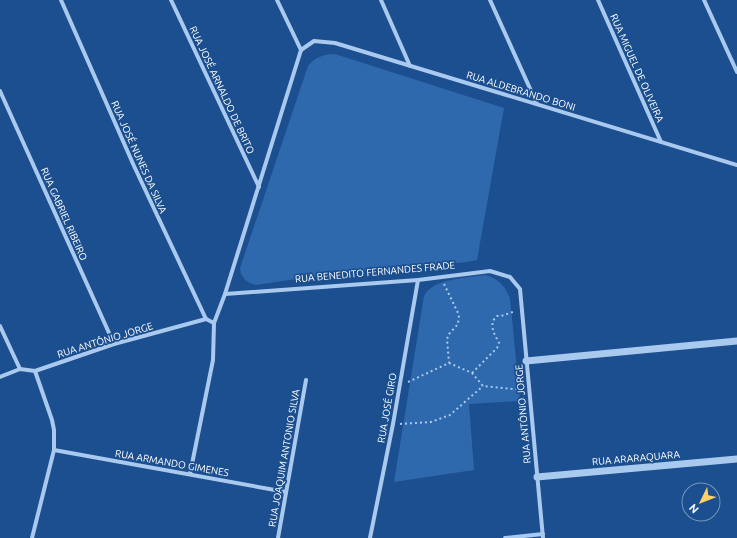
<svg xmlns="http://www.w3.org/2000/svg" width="737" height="538" font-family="Ubuntu,sans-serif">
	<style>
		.green { fill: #2e69ad }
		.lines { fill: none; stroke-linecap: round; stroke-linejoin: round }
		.path { stroke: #a9c9ee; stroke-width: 2; stroke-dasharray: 2 3; stroke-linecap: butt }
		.minor { stroke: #a9c9ee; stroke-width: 4 }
		.tertiary { stroke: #a9c9ee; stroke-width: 7 }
		.labels { text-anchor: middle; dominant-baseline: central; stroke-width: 3.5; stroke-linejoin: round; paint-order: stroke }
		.street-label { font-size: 10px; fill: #fff; stroke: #1b4f8f }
	</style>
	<rect width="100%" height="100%" fill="#1b4f8f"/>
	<g class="green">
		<path d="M335,54L504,108L477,260L467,262L309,277L256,285L250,283L245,280L241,274L240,268L308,66C315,57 324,54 335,54Z"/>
		<path d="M485,275C498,278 505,286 510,298L520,401L469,404L474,470L394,482L424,296C433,278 467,278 485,275Z"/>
	</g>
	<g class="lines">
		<g class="path">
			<path d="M444,284L459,315L458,324L449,334L447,339L449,363"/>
			<path d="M472,373L497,348L499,343C494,333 488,324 497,316H501L513,312"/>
			<path d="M408,382L449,363L472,373L483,386L522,390"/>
			<path d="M400,424L431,422L450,415L483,386"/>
		</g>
		<g class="minor">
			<path d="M61,0L134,166L206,319"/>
			<path d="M171,0L259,187"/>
			<path d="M277,0L301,50"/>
			<path d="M381,0L410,66"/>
			<path d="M490,0L537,104"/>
			<path d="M598,0L661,142"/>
			<path d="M704,0L737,72"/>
			<path d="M301,50L314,41L335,43L737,165"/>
			<path d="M0,91L114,344"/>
			<path d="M225,294L418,280L490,271L510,277L520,289L543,538"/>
			<path d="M0,326L20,369"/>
			<path d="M0,377L20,369L35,371L114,344L206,319L214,323"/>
			<path d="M54,450L286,492"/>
			<path d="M190,474L213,360L214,323L225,294L301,50"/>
			<path d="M32,538L54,450V430L52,420L35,371"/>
			<path d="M278,538L306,380"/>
			<path d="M370,538L393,424L418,280"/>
			<path d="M505,538L543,534"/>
		</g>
		<g class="tertiary">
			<path d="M526,361L737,341"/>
			<path d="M537,477L737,459"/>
		</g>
	</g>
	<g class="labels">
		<g class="street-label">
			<text transform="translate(637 68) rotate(66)">RUA MIGUEL DE OLIVEIRA</text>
			<text transform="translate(222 90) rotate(65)">RUA JOSÉ ARNALDO DE BRITO</text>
			<text transform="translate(521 91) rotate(17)">RUA ALDEBRANDO BONI</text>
			<text transform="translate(139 157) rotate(66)">RUA JOSÉ NUNES DA SILVA</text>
			<text transform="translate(64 214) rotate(66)">RUA GABRIEL RIBEIRO</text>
			<text transform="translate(375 272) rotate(-5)">RUA BENEDITO FERNANDES FRADE</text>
			<text transform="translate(105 340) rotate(-17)">RUA ANTÔNIO JORGE</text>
			<text transform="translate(387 408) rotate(-80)">RUA JOSÉ GIRO</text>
			<text transform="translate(523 414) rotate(-95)">RUA ANTÔNIO JORGE</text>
			<text transform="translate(284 458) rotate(-80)">RUA JOAQUIM ANTONIO SILVA</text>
			<text transform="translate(636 458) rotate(-5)">RUA ARARAQUARA</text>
			<text transform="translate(172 463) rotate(10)">RUA ARMANDO GIMENES</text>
		</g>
	</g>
	<g transform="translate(701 502) rotate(227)"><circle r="19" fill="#1b4f8f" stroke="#7695bc"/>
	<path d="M0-3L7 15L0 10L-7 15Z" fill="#ffd166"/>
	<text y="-6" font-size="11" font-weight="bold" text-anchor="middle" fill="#ffffff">N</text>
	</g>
</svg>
